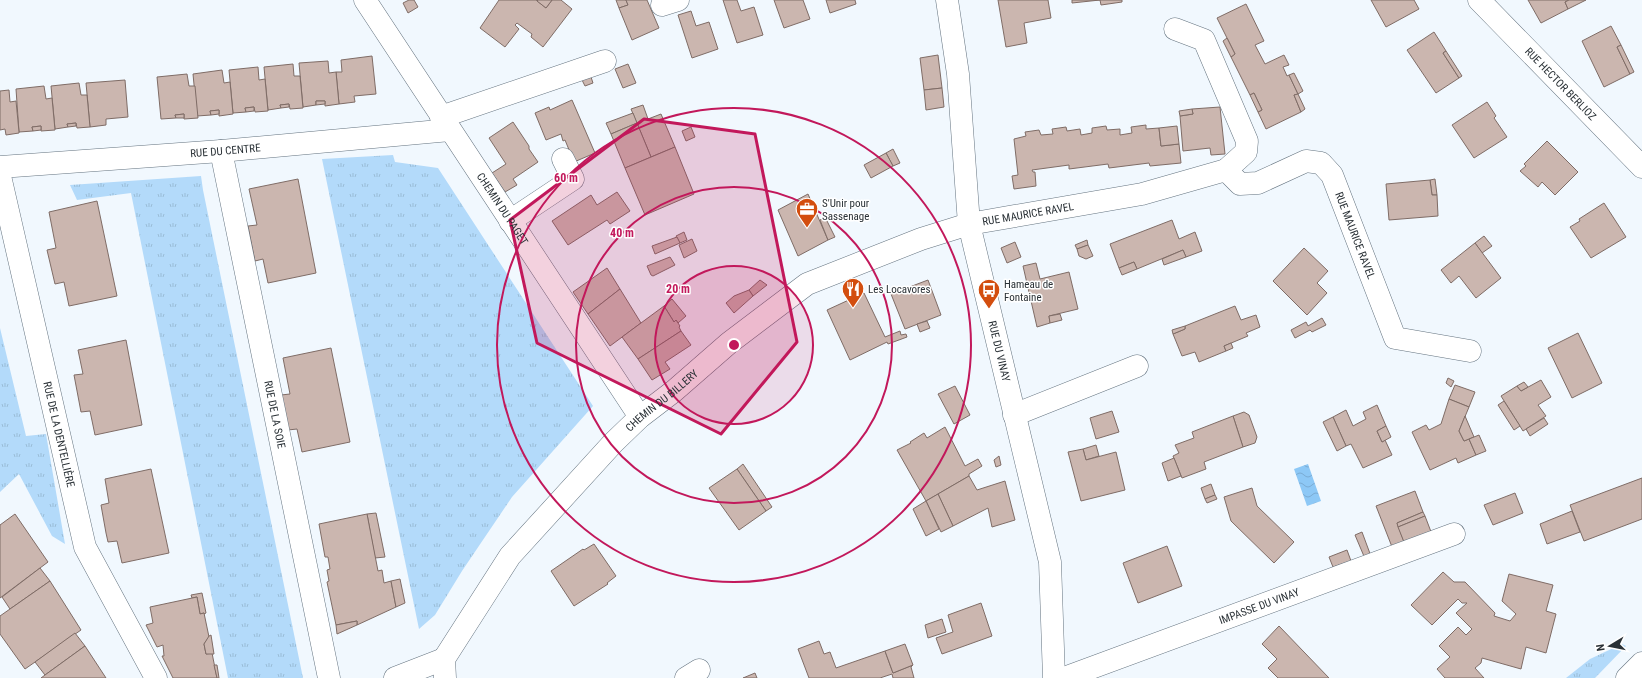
<svg xmlns="http://www.w3.org/2000/svg" width="1642" height="678" font-family="'Roboto Condensed',sans-serif">
	<style>
		.grass { fill: url(#grass-tufts) }
		.water { fill: url(#water-waves) }
		.building { fill: #cbb6af; stroke: #7f6c66 }
		.lines { fill: none; stroke-linecap: round; stroke-linejoin: round }
		.minor-casing { stroke: #657480; stroke-width: 23 }
		.major-casing { stroke: #657480; stroke-width: 23 }
		.minor { stroke: #fff; stroke-width: 22 }
		.major { stroke: #fff; stroke-width: 22 }
		.marked { fill: #c2185b; fill-opacity: 0.2; stroke: #c2185b; stroke-width: 3; stroke-linejoin: round }
		.ring { fill: none; stroke: #c2185b; stroke-width: 2 }
		.labels { text-anchor: middle; dominant-baseline: central; stroke-width: 3; stroke-linejoin: round; paint-order: stroke }
		.street-label { font-size: 11px; fill: #2a3136; stroke: #fff }
		.poi-label { font-size: 11px; fill: #2a3136; stroke: #fff; text-anchor: start }
		.centre { fill: #c2185b; stroke: #fff; stroke-width: 2 }
		.ring-label { font-size: 12px; text-anchor: middle; font-weight: bold; fill: #c2185b; stroke: #fff; stroke-width: 3; stroke-linejoin: round; paint-order: stroke }
	</style>
	<defs>
		<pattern id="grass-tufts" width="24" height="20" patternUnits="userSpaceOnUse"><rect width="24" height="20" fill="#b3dafa"/><path d="M3 7l-1-3M5 7V3M7 7l1-3M15 17l-1-3M17 17v-4M19 17l1-3" fill="none" stroke="#9abcd7"/></pattern>
		<pattern id="water-waves" width="16" height="10" patternUnits="userSpaceOnUse"><rect width="16" height="10" fill="#8dc8f6"/><path d="M0 5q4-4 8 0t8 0" fill="none" stroke="#7aacd4"/></pattern>
	</defs>
	<rect width="100%" height="100%" fill="#f1f8fe"/>
	<g class="grass">
		<path d="M393,155L395,162L438,168L593,406L512,497L462,571L435,615L419,629L322,159Z"/>
		<path d="M201,176L203,190L303,678H228L131,193L77,200L70,185Z"/>
		<path d="M0,328L26,436L46,434L65,544L52,536L19,474L0,492Z"/>
		<path d="M1622,644L1626,646L1595,678H1566L1590,659Z"/>
	</g>
	<path class="water" d="M1308,464L1321,501L1307,506L1294,469Z"/>
	<g class="building">
		<path d="M409,0H414L418,7L408,13L403,3Z"/>
		<path d="M499,0H536L546,8L552,0H561L572,9L543,47L531,37L532,34L517,23L515,25L519,29L505,47L480,28Z"/>
		<path d="M538,0H552L546,8L537,1Z"/>
		<path d="M616,0H626L628,5L619,8Z"/>
		<path d="M626,0H647L659,28L632,40L619,8L628,5Z"/>
		<path d="M723,0H737L741,11L754,7L763,35L737,43Z"/>
		<path d="M774,0H803L810,19L784,28Z"/>
		<path d="M826,0H855L856,4L830,13Z"/>
		<path d="M998,0H1048L1051,18L1024,23L1027,43L1006,47Z"/>
		<path d="M1072,0H1100L1072,3Z"/>
		<path d="M1100,0H1122V2L1101,5Z"/>
		<path d="M1371,0H1414L1419,9L1386,27Z"/>
		<path d="M1528,0H1569L1565,2L1568,9L1541,23Z"/>
		<path d="M1569,0H1586L1568,9L1565,2Z"/>
		<path d="M1246,4L1264,41L1255,45L1265,64L1284,55L1289,65L1283,67L1287,76L1289,75L1298,94L1294,95L1301,112L1266,129L1258,112L1262,110L1254,93L1250,95L1231,57L1235,54L1217,18Z"/>
		<path d="M691,11L696,26L709,22L718,49L692,58L678,15Z"/>
		<path d="M1611,26L1621,45L1617,47L1630,74L1604,87L1582,41Z"/>
		<path d="M1434,32L1446,51L1443,53L1459,78L1436,93L1407,50Z"/>
		<path d="M1227,38L1235,54L1231,57L1223,41Z"/>
		<path d="M1621,45L1634,72L1630,74L1617,47Z"/>
		<path d="M1446,51L1462,76L1459,78L1443,53Z"/>
		<path d="M938,55L942,88L924,90L920,58Z"/>
		<path d="M372,56L376,94L354,96L355,102L339,104L336,72H342L341,60Z"/>
		<path d="M328,61L329,73L336,72L339,104L325,106V101H316V105L303,107L299,63Z"/>
		<path d="M293,64L294,76H300L303,108L290,109L289,104L280,105L281,108L268,110L264,67Z"/>
		<path d="M628,64L636,83L623,88L615,69Z"/>
		<path d="M258,67L259,80L265,79L268,111L255,112L254,107L245,108L246,112L233,113L229,70Z"/>
		<path d="M222,70L224,83L230,82L233,114L219,116V110L210,111L211,115L197,116L193,74Z"/>
		<path d="M1294,73L1303,91L1298,94L1289,75Z"/>
		<path d="M187,74L189,86H195L198,118L184,119V114L175,115L176,118L161,119L157,77Z"/>
		<path d="M591,77L593,83L585,86L582,80Z"/>
		<path d="M125,80L128,117L106,119V125L90,127L86,83Z"/>
		<path d="M79,83L81,95H87L90,127L77,128L76,123L67,124L68,127L55,129L51,86Z"/>
		<path d="M44,86L46,99L52,98L55,130L41,131V126L32,127L33,131L19,132L16,89Z"/>
		<path d="M942,88L944,107L926,110L924,90Z"/>
		<path d="M9,90L10,102L16,101L19,132V133L6,135L5,129L0,130V91Z"/>
		<path d="M1254,93L1262,110L1258,112L1250,95Z"/>
		<path d="M1298,94L1305,109L1301,112L1294,95Z"/>
		<path d="M572,100L595,153L574,162L565,140L563,141L561,134L546,140L535,113L549,107L550,110Z"/>
		<path d="M316,101H325V104L316,105Z"/>
		<path d="M1487,102L1496,116L1494,118L1507,137L1474,158L1452,125Z"/>
		<path d="M289,104V107L281,108L280,105Z"/>
		<path d="M643,105L648,119L661,114L675,147L651,157L631,109Z"/>
		<path d="M254,107V111L246,112L245,108Z"/>
		<path d="M1220,107L1225,154L1211,155L1210,148L1183,151L1180,116L1193,114L1192,109Z"/>
		<path d="M1192,109L1193,114L1180,116L1179,111Z"/>
		<path d="M219,110V114L211,115L210,111Z"/>
		<path d="M633,113L637,123L611,134L606,123Z"/>
		<path d="M184,114V118H176L175,115Z"/>
		<path d="M513,122L529,146V149L538,162L513,179L517,185L505,192L492,173L506,164L489,138Z"/>
		<path d="M76,123V126L68,127L67,124Z"/>
		<path d="M637,123L651,157L625,168L611,134Z"/>
		<path d="M1146,125V129L1159,128L1161,146L1179,144L1181,163L1150,166L1149,163L1109,168L1108,164L1069,169V165L1032,170L1033,172H1035L1036,186L1014,189L1012,176L1018,175L1014,139L1026,136L1025,132L1039,130L1041,135L1053,134L1052,129L1066,127L1067,131L1080,129L1081,135L1092,133V128L1106,126L1107,130L1120,129V135L1132,133L1131,127Z"/>
		<path d="M41,126V130L33,131L32,127Z"/>
		<path d="M1177,126L1179,144L1161,146L1159,128Z"/>
		<path d="M691,127L695,137L686,141L682,131Z"/>
		<path d="M1547,141L1578,172L1555,195L1542,182L1538,187L1520,171L1526,166L1524,164Z"/>
		<path d="M675,147L694,194L645,215L625,168Z"/>
		<path d="M893,149L900,163L893,166L886,153Z"/>
		<path d="M886,153L893,166L871,178L864,165Z"/>
		<path d="M298,179L316,273L268,283L263,259L255,261L248,226L257,225L249,189Z"/>
		<path d="M1435,179L1437,195H1432L1430,180Z"/>
		<path d="M1430,180L1432,195H1437L1438,216L1389,220L1386,184Z"/>
		<path d="M617,192L630,211L610,224L607,220L568,245L552,221L591,195L597,205Z"/>
		<path d="M808,194L828,240L798,256L778,210Z"/>
		<path d="M97,201L117,296L69,306L64,282L55,284L47,250L56,248L49,212Z"/>
		<path d="M1604,203L1626,237L1591,258L1570,227L1580,221L1579,219Z"/>
		<path d="M825,217L835,237L828,240L820,220Z"/>
		<path d="M1172,220L1179,239L1195,232L1202,251L1186,257L1183,250L1137,269L1134,262L1119,268L1110,244Z"/>
		<path d="M684,232L687,240L680,243L676,236Z"/>
		<path d="M1484,236L1492,246L1482,253L1475,243Z"/>
		<path d="M677,237L680,243L655,254L652,246Z"/>
		<path d="M692,239L697,251L684,258L679,245Z"/>
		<path d="M1087,240L1088,245L1077,249L1075,245Z"/>
		<path d="M1015,242L1021,257L1007,263L1001,248Z"/>
		<path d="M1475,243L1501,278L1476,298L1459,276L1451,283L1441,270Z"/>
		<path d="M1088,245L1093,256L1086,259L1079,256L1077,249Z"/>
		<path d="M1304,248L1328,271L1317,283L1327,293L1307,315L1273,281Z"/>
		<path d="M1183,250L1186,257L1164,265L1162,259Z"/>
		<path d="M670,257L675,265L653,276L651,275L647,266Z"/>
		<path d="M1134,262L1137,269L1122,275L1119,268Z"/>
		<path d="M1036,263L1040,279L1069,272L1078,309L1049,316L1050,323L1037,327L1023,266Z"/>
		<path d="M607,268L620,289L588,314L573,292Z"/>
		<path d="M760,280L767,285L753,296L749,290Z"/>
		<path d="M928,280L941,315L905,329L891,294Z"/>
		<path d="M620,289L641,323L610,346L588,314Z"/>
		<path d="M749,290L753,296L734,313L726,303L734,296Z"/>
		<path d="M864,293L885,337L900,331L901,335L906,334L907,337L888,344L887,342L850,360L827,310Z"/>
		<path d="M672,299L686,316L678,323L676,320L674,322L664,306Z"/>
		<path d="M664,306L674,322L676,320L680,326L679,327L681,331L638,359L622,337Z"/>
		<path d="M1235,306L1241,320L1256,315L1260,327L1246,333L1248,336L1224,346L1226,351L1199,362L1195,352L1182,356L1173,334L1185,329V326Z"/>
		<path d="M1060,314L1062,320L1050,323L1049,316Z"/>
		<path d="M1322,318L1326,325L1312,332L1310,330L1295,338L1291,330L1306,322L1308,326Z"/>
		<path d="M927,321L930,328L920,332L917,324Z"/>
		<path d="M1185,326V329L1173,334L1172,330Z"/>
		<path d="M681,331L691,345L665,362L670,369L652,380L638,359Z"/>
		<path d="M1578,333L1602,383L1572,398L1548,348Z"/>
		<path d="M126,340L142,425L95,435L90,411L81,412L74,375L83,374L78,350Z"/>
		<path d="M1231,343L1233,348L1226,351L1224,346Z"/>
		<path d="M331,348L350,442L302,452L297,429L288,430L281,395L290,394L283,358Z"/>
		<path d="M1448,378L1454,381L1451,387L1446,383Z"/>
		<path d="M1541,380L1551,397L1538,405L1546,416L1523,431L1501,396L1517,386L1521,391Z"/>
		<path d="M1524,382L1528,387L1521,391L1517,386Z"/>
		<path d="M1455,385L1475,392L1469,407L1449,399Z"/>
		<path d="M955,386L970,415L954,424L938,394Z"/>
		<path d="M1449,399L1469,407L1459,431L1464,441L1469,439L1476,455L1458,463L1456,458L1430,470L1412,432L1426,425L1429,430L1441,424Z"/>
		<path d="M1504,401L1520,426L1514,430L1498,405Z"/>
		<path d="M1377,405L1386,426L1377,431L1382,442L1385,440L1392,455L1363,468L1351,444L1346,446L1333,417L1346,410L1353,426L1366,419L1363,412Z"/>
		<path d="M1112,411L1119,432L1096,439L1090,418Z"/>
		<path d="M1244,412L1249,415L1257,437L1255,443L1243,447L1233,416Z"/>
		<path d="M1233,416L1243,447L1204,462L1206,469L1182,478L1173,456L1179,453L1175,445L1194,438L1192,432Z"/>
		<path d="M1465,416L1474,437L1464,441L1459,431Z"/>
		<path d="M1333,417L1346,446L1337,451L1323,422Z"/>
		<path d="M1544,418L1548,424L1530,436L1526,429Z"/>
		<path d="M1386,426L1391,437L1382,442L1377,431Z"/>
		<path d="M945,427L965,466L978,459L982,466L969,474V476L926,501L897,450L911,443L910,442L924,433L927,438Z"/>
		<path d="M1479,435L1486,451L1476,455L1469,439Z"/>
		<path d="M1096,445L1099,456L1086,460L1083,449Z"/>
		<path d="M1083,449L1086,460L1116,452L1125,490L1081,501L1068,452Z"/>
		<path d="M999,456L1001,465L996,467L994,460Z"/>
		<path d="M1174,458L1181,476L1168,481L1162,463Z"/>
		<path d="M743,464L772,507L766,511L737,469Z"/>
		<path d="M151,469L169,553L122,563L117,541L108,542L106,533L101,505L109,503L105,479Z"/>
		<path d="M737,469L766,511L739,530L709,488Z"/>
		<path d="M969,476L977,490L1005,481L1015,520L992,527L988,508L953,526L938,494Z"/>
		<path d="M1642,478V519L1584,541L1570,505Z"/>
		<path d="M1211,484L1215,495L1205,499L1201,488Z"/>
		<path d="M1252,488L1257,506L1294,542L1274,563L1231,521L1224,497Z"/>
		<path d="M1415,491L1423,512L1397,523L1406,547L1394,552L1376,506Z"/>
		<path d="M1515,493L1523,513L1493,525L1484,505Z"/>
		<path d="M938,494L953,526L941,532L926,501Z"/>
		<path d="M1215,495L1217,499L1207,503L1205,499Z"/>
		<path d="M926,501L939,529L926,536L913,509Z"/>
		<path d="M1572,511L1580,532L1547,544L1540,524Z"/>
		<path d="M1423,512L1425,516L1398,527L1397,523Z"/>
		<path d="M376,513L385,557L375,558L367,514Z"/>
		<path d="M15,514L48,562L0,598V525Z"/>
		<path d="M367,514L378,571L382,570L384,583L391,581L396,607L357,625V621L336,625L327,582L329,581L327,570L330,569L328,557H325L319,524Z"/>
		<path d="M1425,516L1433,537L1406,547L1398,527Z"/>
		<path d="M1362,532L1372,559L1366,561L1355,535Z"/>
		<path d="M594,544L616,576L607,583L608,584L574,606L551,571L583,549L584,550Z"/>
		<path d="M1167,546L1182,586L1138,603L1123,563Z"/>
		<path d="M1347,550L1351,561L1333,567L1329,557Z"/>
		<path d="M40,568L50,581L10,609L2,597Z"/>
		<path d="M1443,572L1454,582H1465L1495,613L1494,616L1510,621L1516,614L1502,601L1509,574L1553,585L1546,611L1556,614L1546,653L1526,647L1521,669L1482,658L1481,663L1475,668L1484,678H1445L1437,669L1450,657L1439,646L1458,627L1466,635L1472,629L1456,613L1467,603H1462L1458,599L1432,625L1411,605Z"/>
		<path d="M400,579L405,603L396,607L391,581Z"/>
		<path d="M50,581L81,630L25,669L0,634V616Z"/>
		<path d="M202,593L206,613L204,614V613L200,614L197,597L192,598L191,595Z"/>
		<path d="M197,597L200,614L204,613L209,637L204,644L206,654L212,653L217,678H173L162,656H164L163,645L157,647L146,625L153,623L150,607Z"/>
		<path d="M981,603L992,636L942,654L936,638L953,632L948,615Z"/>
		<path d="M942,619L946,632L928,638L925,625Z"/>
		<path d="M357,621V625L337,634L336,625Z"/>
		<path d="M1279,626L1329,678H1278L1268,668L1277,659L1262,644Z"/>
		<path d="M75,633L85,646L45,675L35,662Z"/>
		<path d="M211,635L214,654H206L204,644L209,636Z"/>
		<path d="M819,641L824,654L830,652L836,668L885,651L893,673L913,665L911,667L914,678H893L892,674L880,678H809L798,649Z"/>
		<path d="M905,644L913,665L893,673L885,651Z"/>
		<path d="M85,646L106,678H41L45,675Z"/>
		<path d="M214,665H217L219,678H217Z"/>
		<path d="M755,673L757,678H743Z"/>
	</g>
	<g class="lines">
		<g class="minor-casing">
			<g id="minor">
				<path id="s1" d="M365,0L640,417"/>
				<path id="s2" d="M947,0L958,74L969,224L1050,562L1054,678"/>
				<path id="s3" d="M1479,0L1642,167"/>
				<path d="M662,5L678,0"/>
				<path d="M1175,29L1204,40L1247,141L1246,152L1226,170"/>
				<path d="M441,117L605,61"/>
				<path id="s4" d="M221,151L329,678"/>
				<path id="s5" d="M0,167L221,151L450,130"/>
				<path id="s6" d="M0,176L85,547L156,678"/>
				<path d="M510,221L573,179L563,159"/>
				<path d="M1014,415L1137,366"/>
				<path d="M395,678L444,659"/>
				<path id="s7" d="M445,678L444,659L510,556L613,443L640,417L674,391L729,343L807,284L921,239L969,224L1142,194L1226,170L1240,184L1258,183L1306,161L1321,163L1332,175L1395,338L1470,351"/>
				<path d="M686,678L699,670"/>
				<path id="s8" d="M1064,678L1454,534"/>
			</g>
		</g>
		<g class="major-casing">
			<path id="major" d="M1627,678L1642,663"/>
		</g>
		<use href="#minor" class="minor"/>
		<use href="#major" class="major"/>
	</g>
	<path class="marked" d="M644,119L755,134L797,342L721,434L537,343L510,220Z"/>
	<circle cx="734" cy="345" r="79" fill="#c2185b" fill-opacity=".12"/>
	<g class="ring">
		<circle cx="734" cy="345" r="79"/>
		<circle cx="734" cy="345" r="158"/>
		<circle cx="734" cy="345" r="237"/>
	</g>
	<defs>
		<g id="office-pin" transform="scale(1.15)"><path d="M0 17L-7.5 6A9.5 9.5 0 1 1 7.5 6Z" fill="#d34e0f" stroke="#fff"/><path d="M-6-3h4V-5.5h4V-3h4V5H-6ZM-1-4.5V-3h2v-1.5ZM-6 0V1H6V0Z" fill="#fff"/></g>
		<g id="restaurant-pin" transform="scale(1.15)"><path d="M0 17L-7.5 6A9.5 9.5 0 1 1 7.5 6Z" fill="#d34e0f" stroke="#fff"/><path d="M-5-6h1v4h1v-4h1v4h1v-4h1v5L-1.5 .5V6h-2V.5L-5-1ZM5-6V6H3V1.5H1.5Q1.5-4 5-6Z" fill="#fff"/></g>
		<g id="bus-pin" transform="scale(1.15)"><path d="M0 17L-7.5 6A9.5 9.5 0 1 1 7.5 6Z" fill="#d34e0f" stroke="#fff"/><path d="M-5-6H5V4H4V6H2V4H-2V6H-4V4H-5ZM-3.5-4V0h7V-4ZM-3.5 1.2v1.5H-2V1.2ZM2 1.2v1.5H3.5V1.2Z" fill="#fff"/></g>
	</defs>
	<g fill-rule="evenodd">
		<use href="#office-pin" x="807" y="209"/>
		<use href="#restaurant-pin" x="853" y="289"/>
		<use href="#bus-pin" x="989" y="290"/>
	</g>
	<g class="labels">
		<g class="street-label">
			<text stroke="none"><textPath href="#s3" startOffset="117">RUE HECTOR BERLIOZ</textPath></text>
			<text stroke="none"><textPath href="#s5" startOffset="226">RUE DU CENTRE</textPath></text>
			<text stroke="none"><textPath href="#s1" startOffset="250">CHEMIN DU PAGET</textPath></text>
			<text stroke="none"><textPath href="#s7" startOffset="778">RUE MAURICE RAVEL</textPath></text>
			<text stroke="none"><textPath href="#s7" startOffset="1168">RUE MAURICE RAVEL</textPath></text>
			<text stroke="none"><textPath href="#s2" startOffset="356">RUE DU VINAY</textPath></text>
			<text stroke="none"><textPath href="#s7" startOffset="359">CHEMIN DU BILLERY</textPath></text>
			<text stroke="none"><textPath href="#s4" startOffset="269">RUE DE LA SOIE</textPath></text>
			<text stroke="none"><textPath href="#s6" startOffset="265">RUE DE LA DENTELLIÈRE</textPath></text>
			<text stroke="none"><textPath href="#s8" startOffset="208">IMPASSE DU VINAY</textPath></text>
		</g>
		<g class="poi-label">
			<text x="822" y="203">S'Unir pour<tspan x="822" dy="13">Sassenage</tspan></text>
			<text x="1004" y="284">Hameau de<tspan x="1004" dy="13">Fontaine</tspan></text>
			<text x="868" y="289">Les Locavores</text>
		</g>
	</g>
	<circle cx="734" cy="345" r="6" class="centre"/>
	<g class="ring-label">
		<text x="566" y="182">60 m</text>
		<text x="622" y="237">40 m</text>
		<text x="678" y="293">20 m</text>
	</g>
	<g transform="translate(1610 646) rotate(260)" stroke="#ffffff" stroke-width="3" paint-order="stroke">
	<path d="M0-3L7 15L0 10L-7 15Z" fill="#2a3136"/>
	<text y="-6" font-size="11" font-weight="bold" text-anchor="middle" fill="#2a3136">N</text>
	</g>
</svg>
